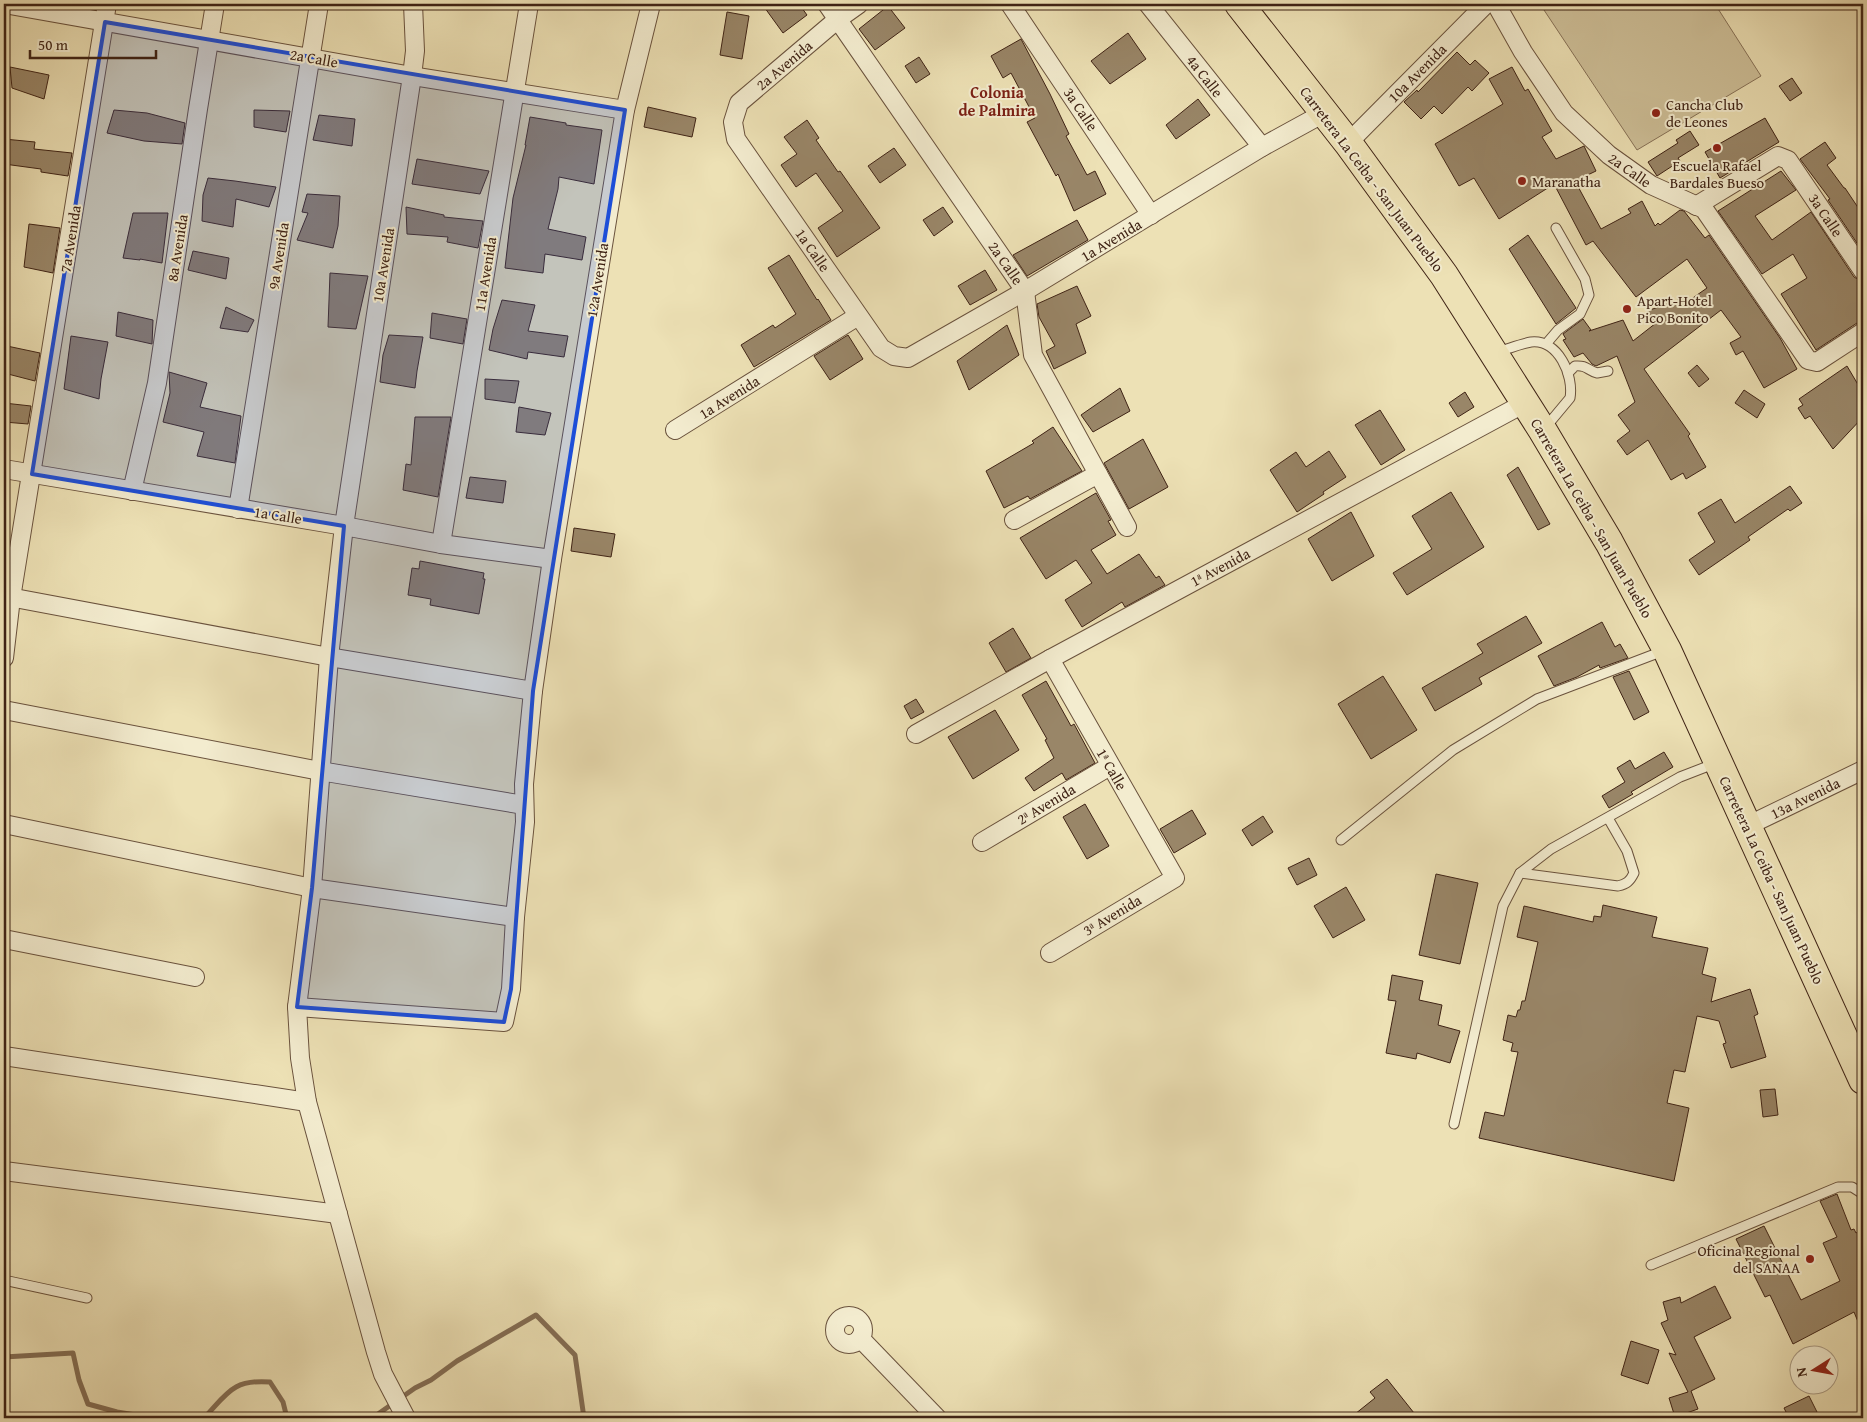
<svg xmlns="http://www.w3.org/2000/svg" width="1867" height="1422" font-family="'Gentium Book Plus',serif">
	<style>
		.green { fill: #cfc19a; stroke: #877258 }
		.lines { fill: none; stroke-linecap: round; stroke-linejoin: round }
		.stream { stroke: #846e55; stroke-width: 5 }
		.building { fill: #998668; stroke: #3f2315 }
		.lane-casing { stroke: #6a523d; stroke-width: 11 }
		.street-casing { stroke: #6a523d; stroke-width: 20 }
		.primary-casing { stroke: #3f2315; stroke-width: 30 }
		.lane { stroke: #f3eccf; stroke-width: 9 }
		.street { stroke: #f3eccf; stroke-width: 18 }
		.primary { stroke: #ede1b5; stroke-width: 28 }
		.marked { fill: #1d4ed8; fill-opacity: 0.2; stroke: #1d4ed8; stroke-width: 4; stroke-linejoin: round }
		.poi-dot { fill: #8f2418; stroke: #f3eccf; stroke-width: 2 }
		.labels { text-anchor: middle; dominant-baseline: central; stroke-width: 4; stroke-linejoin: round; paint-order: stroke }
		.street-label { font-size: 15px; fill: #3f2315; stroke: #f3eccf }
		.poi-label { font-size: 15px; fill: #3f2315; stroke: #f3eccf; text-anchor: start }
		.neighbourhood-label { font-size: 16px; font-weight: bold; fill: #7a1f14; stroke: #f3eccf }
	</style>
	<rect width="100%" height="100%" fill="#ede1b5"/>
	<filter id="stains"><feTurbulence type="fractalNoise" baseFrequency=".004" numOctaves="4"/><feColorMatrix values="0 0 0 0 .2 0 0 0 0 .09 0 0 0 0 .02 0 0 0 .5 -.17"/></filter>
	<radialGradient id="worn" r=".72"><stop offset=".6" stop-color="#630" stop-opacity="0"/><stop offset="1" stop-color="#630" stop-opacity=".3"/></radialGradient>
	<path class="green" d="M1540,4H1715L1761,76L1637,150Z"/>
	<g class="lines">
		<g class="stream">
			<path d="M4,1357L73,1353L79,1380L88,1404L117,1412L154,1418"/>
			<path d="M204,1418C227,1394 232,1379 270,1382L283,1402L287,1418"/>
			<path d="M366,1418L378,1414L415,1388L431,1380L457,1361L536,1315L575,1355L584,1418"/>
		</g>
	</g>
	<g class="building">
		<path d="M762,4H799L807,15L783,33Z"/>
		<path d="M888,6L905,28L875,50L859,29Z"/>
		<path d="M727,12L749,16L742,59L720,55Z"/>
		<path d="M1128,33L1146,59L1110,84L1091,61Z"/>
		<path d="M1021,39L1050,94L1069,134L1066,136L1087,175L1095,171L1106,194L1074,211L1058,174L1056,176L1027,122L1035,118L1011,73L1003,78L991,56Z"/>
		<path d="M1457,52L1470,65L1475,60L1489,73L1472,91L1468,87L1442,114L1434,106L1421,119L1404,102L1417,90L1418,92Z"/>
		<path d="M919,57L930,74L916,83L905,66Z"/>
		<path d="M10,67L49,75L44,99L12,88Z"/>
		<path d="M1512,67L1525,91L1528,89L1552,131L1542,137L1556,159L1584,146L1596,171L1575,181L1601,229L1631,213L1628,209L1642,201L1655,226L1658,223L1660,225L1680,210L1684,211L1705,238L1709,235L1780,338L1797,369L1764,388L1743,351L1736,355L1730,343L1741,337L1721,310L1644,369L1690,434L1688,436L1706,467L1686,479L1683,473L1671,480L1648,440L1627,455L1617,441L1630,431L1618,415L1635,402L1617,356L1596,366L1592,364L1583,353L1574,357L1563,340L1566,339L1563,334L1583,319L1591,330L1589,331L1623,320L1633,341L1656,323L1647,311L1684,298L1687,302L1707,288L1687,259L1636,297L1593,241L1586,245L1554,184L1499,219L1474,178L1459,186L1435,144L1503,104L1489,79Z"/>
		<path d="M1792,78L1802,93L1790,101L1779,86Z"/>
		<path d="M1198,99L1210,115L1176,139L1166,125Z"/>
		<path d="M648,107L696,118L692,137L644,127Z"/>
		<path d="M114,110L147,113L185,123L182,144L144,141L107,133Z"/>
		<path d="M254,110L290,111L286,132L254,127Z"/>
		<path d="M319,115L355,119L352,146L313,140Z"/>
		<path d="M530,117L566,123V125L602,130L594,184L559,177L558,189L548,229L586,237L582,260L545,254L543,273L505,268L513,198L526,145H525Z"/>
		<path d="M1765,118L1779,142L1720,178L1705,152Z"/>
		<path d="M807,120L819,138L816,140L838,172L840,171L880,228L837,257L818,228L843,211L816,173L796,187L781,165L797,154L784,137Z"/>
		<path d="M1690,131L1699,145L1678,158L1680,161L1657,176L1648,162L1678,143L1676,140Z"/>
		<path d="M4,139L35,142L34,149L72,153L68,176L41,172V169L4,164Z"/>
		<path d="M1825,142L1836,158L1827,165L1844,188H1845L1863,215V231L1858,235L1863,242V252L1828,200L1830,199L1800,159Z"/>
		<path d="M894,148L906,165L880,183L868,166Z"/>
		<path d="M417,159L489,171L480,194L412,184Z"/>
		<path d="M1781,171L1796,190L1755,216L1772,240L1811,212L1854,277L1863,282V322L1857,323L1816,350L1781,294L1807,278L1793,254L1762,274L1718,211Z"/>
		<path d="M208,178L235,181L276,187L269,207L236,199L233,227L202,221L203,195Z"/>
		<path d="M307,194L340,196L338,226L333,248L297,240L308,213L302,212Z"/>
		<path d="M406,207L444,215V217L483,221L478,248L447,242L448,237L407,234Z"/>
		<path d="M943,207L953,222L934,236L923,220Z"/>
		<path d="M133,213H168L162,263L140,259V260L123,258Z"/>
		<path d="M1077,220L1088,240L1027,276L1013,255Z"/>
		<path d="M29,224L60,228L53,273L24,267Z"/>
		<path d="M1528,235L1576,308L1556,324L1509,249Z"/>
		<path d="M193,251L229,258L226,279L188,270Z"/>
		<path d="M789,255L817,300L818,299L831,320L754,367L741,345L773,325L775,328L796,314L768,268Z"/>
		<path d="M985,270L997,290L970,305L958,286Z"/>
		<path d="M330,273L368,276L356,329L328,327Z"/>
		<path d="M1077,286L1091,316L1076,324L1086,353L1054,369L1046,351L1055,346L1039,317L1037,304Z"/>
		<path d="M502,300L535,305L528,331L568,336L564,357L528,352L527,359L489,350L493,329Z"/>
		<path d="M226,307L254,320L248,332L220,328Z"/>
		<path d="M118,312L153,320L152,344L116,336Z"/>
		<path d="M432,313L467,319L463,344L430,338Z"/>
		<path d="M1007,325L1019,355L969,390L957,361Z"/>
		<path d="M389,335L423,337L417,371L415,388L380,382L383,355Z"/>
		<path d="M848,335L863,359L830,380L814,356Z"/>
		<path d="M71,336L108,342L101,379L99,399L64,389Z"/>
		<path d="M7,346L40,353L35,381L4,373Z"/>
		<path d="M1697,365L1709,379L1699,387L1688,373Z"/>
		<path d="M1847,366L1863,393V417L1833,449L1810,416L1805,419L1798,408L1803,405L1799,399Z"/>
		<path d="M169,372L207,383L200,407L241,416L235,463L197,456L204,432L163,422L170,393Z"/>
		<path d="M485,379L519,381L515,403L485,399Z"/>
		<path d="M1120,388L1130,411L1093,432L1081,415Z"/>
		<path d="M1744,390L1765,404L1757,418L1735,403Z"/>
		<path d="M1465,392L1474,407L1458,417L1449,403Z"/>
		<path d="M4,403L31,406L28,424L4,422Z"/>
		<path d="M519,407L551,413L545,435L516,432Z"/>
		<path d="M1380,410L1405,450L1381,465L1355,425Z"/>
		<path d="M415,417H451L438,497L403,490L406,464L411,465Z"/>
		<path d="M1053,427L1082,471L1030,499L1028,496L1004,508L986,471L1034,443L1032,441Z"/>
		<path d="M1143,439L1168,487L1129,509L1104,463Z"/>
		<path d="M1329,451L1346,477L1323,492L1324,494L1297,512L1270,470L1296,452L1306,467Z"/>
		<path d="M1518,467L1550,524L1538,530L1507,475Z"/>
		<path d="M470,477L506,481L503,503L466,498Z"/>
		<path d="M1790,486L1802,503L1790,511L1788,509L1748,537L1750,540L1699,575L1689,560L1715,542L1698,513L1721,499L1735,523Z"/>
		<path d="M1451,492L1484,547L1407,595L1393,573L1432,549L1412,516Z"/>
		<path d="M1096,493L1111,520L1108,521L1116,535L1091,550L1107,574L1139,554L1156,578L1159,576L1165,585L1125,607L1122,602L1082,627L1065,600L1092,583L1076,560L1046,579L1020,538Z"/>
		<path d="M1351,512L1374,556L1332,581L1308,539Z"/>
		<path d="M574,528L615,534L611,557L571,551Z"/>
		<path d="M420,561L484,573L483,579H485L479,614L430,605L431,599L408,595L412,568L419,569Z"/>
		<path d="M1526,616L1542,643L1479,678L1482,684L1435,711L1422,688L1483,653L1477,644Z"/>
		<path d="M1602,622L1615,647L1620,644L1628,658L1600,668L1599,665L1577,677L1554,686L1538,656Z"/>
		<path d="M1013,628L1031,658L1006,672L989,643Z"/>
		<path d="M1629,671L1649,712L1634,720L1613,677Z"/>
		<path d="M1383,676L1417,730L1371,759L1338,704Z"/>
		<path d="M1046,681L1071,726L1074,724L1095,763L1066,780L1062,773L1034,791L1025,778L1054,758L1045,740L1047,739L1022,695Z"/>
		<path d="M916,699L924,712L911,719L904,706Z"/>
		<path d="M995,710L1019,750L973,779L948,737Z"/>
		<path d="M1664,752L1673,767L1631,792L1633,794L1609,808L1602,796L1625,782L1617,768L1630,760L1635,769Z"/>
		<path d="M1085,804L1109,846L1087,859L1063,817Z"/>
		<path d="M1192,810L1206,834L1174,853L1160,829Z"/>
		<path d="M1263,816L1273,832L1252,846L1242,830Z"/>
		<path d="M1309,858L1317,875L1297,885L1288,868Z"/>
		<path d="M1436,874L1478,883L1460,964L1419,955Z"/>
		<path d="M1346,887L1365,920L1333,938L1314,906Z"/>
		<path d="M1603,905L1657,917L1652,937L1708,948L1702,974L1716,978L1711,1002L1750,989L1758,1014L1754,1016L1766,1057L1731,1068L1723,1044L1726,1043L1719,1021L1697,1016L1685,1072L1674,1070L1667,1103L1689,1108L1674,1181L1479,1138L1485,1112L1504,1116L1518,1052L1511,1051L1513,1043L1503,1040L1508,1015L1516,1017L1518,1010H1520L1522,1001H1525L1538,942L1517,937L1524,906L1593,922L1594,916L1601,917Z"/>
		<path d="M1392,975L1423,981L1419,1000L1442,1005L1438,1025L1460,1031L1450,1063L1417,1053L1416,1059L1386,1053L1396,1001L1388,1000Z"/>
		<path d="M1775,1089L1778,1115L1763,1117L1760,1090Z"/>
		<path d="M1837,1194L1851,1230L1854,1229L1856,1233L1863,1229V1334L1854,1312L1793,1344L1770,1295L1765,1297L1736,1239L1764,1226L1801,1300L1840,1281L1823,1243L1837,1237L1820,1201Z"/>
		<path d="M1715,1286L1731,1318L1694,1337L1715,1379L1691,1391L1698,1409L1675,1417L1669,1398L1688,1392L1669,1353L1676,1355L1661,1323L1668,1320L1663,1302L1680,1297L1681,1303Z"/>
		<path d="M1631,1341L1659,1350L1648,1384L1621,1375Z"/>
		<path d="M1387,1379L1418,1418H1350L1375,1398L1370,1392Z"/>
		<path d="M1809,1396L1820,1418H1789L1784,1408Z"/>
	</g>
	<g class="lines">
		<g class="lane-casing">
			<g id="lane">
				<path d="M1546,344L1558,330L1580,314L1589,295L1585,279L1556,228"/>
				<path d="M1497,352C1508,349 1520,344 1531,342C1558,339 1574,375 1570,398L1545,428"/>
				<path d="M1568,373L1575,366C1587,365 1587,370 1597,373L1608,371"/>
				<path d="M1341,840L1453,750L1537,699L1663,651"/>
				<path d="M1520,873L1618,886C1627,884 1630,881 1634,873L1627,851L1608,818"/>
				<path d="M1454,1124L1503,906L1520,873L1551,849L1680,777L1716,763"/>
				<path d="M1651,1265L1838,1187H1852L1863,1194"/>
				<path d="M4,1280L87,1298"/>
			</g>
		</g>
		<g class="street-casing">
			<g id="street">
				<path d="M4,4L412,76L625,110"/>
				<path d="M827,4L1025,291L1033,355L1127,527"/>
				<path d="M859,4L838,19L739,103L733,122L736,139L881,348L894,356L908,358L1025,291L1262,147L1324,113"/>
				<path d="M1010,4L1151,215"/>
				<path d="M1148,4L1262,147"/>
				<path d="M1496,4L1523,52L1564,113L1609,155L1651,185L1704,209L1808,360L1817,362L1863,332"/>
				<path d="M1348,143L1486,4"/>
				<path d="M1696,206L1778,156L1788,160L1863,271"/>
				<path d="M675,430L858,316"/>
				<path d="M4,469L344,526L441,544L552,559"/>
				<path d="M132,491L157,383L198,109L215,4"/>
				<path d="M238,509L319,4"/>
				<path d="M1014,520L1098,474"/>
				<path d="M441,544L529,4"/>
				<path d="M4,596L329,657L533,691"/>
				<path d="M4,658L11,598L107,4"/>
				<path d="M4,710L320,771L524,805"/>
				<path d="M916,734L1050,659L1525,403"/>
				<path d="M4,824L312,888L515,917"/>
				<path d="M1747,826L1863,770"/>
				<path d="M982,842L1110,766"/>
				<path d="M4,939L195,977"/>
				<path d="M1050,953L1175,878L1050,659"/>
				<path d="M297,1007L504,1022L511,989L515,917L525,822L524,784L533,691L552,559L625,110L651,4"/>
				<path d="M4,1056L307,1102"/>
				<path d="M4,1171L338,1214"/>
				<circle cx="849" cy="1330" r="14"/>
				<path d="M860,1338L937,1418"/>
				<path d="M406,1418L383,1374L376,1352L307,1102L300,1058L297,1007L312,888L329,657L344,526L412,76L415,51L413,4"/>
			</g>
		</g>
		<g class="primary-casing">
			<path id="primary" d="M1239,4L1348,143L1444,275L1543,431L1609,542L1667,650L1863,1080"/>
		</g>
		<use href="#lane" class="lane"/>
		<use href="#street" class="street"/>
		<use href="#primary" class="primary"/>
	</g>
	<path class="marked" d="M105,22L625,110L533,691L511,989L504,1022L297,1007L312,888L344,526L32,474Z"/>
	<g class="poi-dot">
		<circle cx="1656" cy="113" r="5"/>
		<circle cx="1717" cy="148" r="5"/>
		<circle cx="1522" cy="181" r="5"/>
		<circle cx="1627" cy="309" r="5"/>
		<circle cx="1810" cy="1259" r="5"/>
	</g>
	<g class="labels">
		<g class="street-label">
			<text transform="translate(314 58) rotate(10)">2a Calle</text>
			<text transform="translate(784 65) rotate(-40)">2a Avenida</text>
			<text transform="translate(1417 73) rotate(-45)">10a Avenida</text>
			<text transform="translate(1205 76) rotate(52)">4a Calle</text>
			<text transform="translate(1081 109) rotate(56)">3a Calle</text>
			<text transform="translate(1630 170) rotate(35)">2a Calle</text>
			<text transform="translate(1372 179) rotate(53)">Carretera La Ceiba - San Juan Pueblo</text>
			<text transform="translate(1826 215) rotate(56)">3a Calle</text>
			<text transform="translate(70 239) rotate(-81)">7a Avenida</text>
			<text transform="translate(1111 240) rotate(-31)">1a Avenida</text>
			<text transform="translate(177 248) rotate(-81)">8a Avenida</text>
			<text transform="translate(813 250) rotate(55)">1a Calle</text>
			<text transform="translate(278 256) rotate(-81)">9a Avenida</text>
			<text transform="translate(1006 263) rotate(55)">2a Calle</text>
			<text transform="translate(383 265) rotate(-81)">10a Avenida</text>
			<text transform="translate(485 274) rotate(-81)">11a Avenida</text>
			<text transform="translate(597 280) rotate(-81)">12a Avenida</text>
			<text transform="translate(729 397) rotate(-32)">1a Avenida</text>
			<text transform="translate(278 515) rotate(9)">1a Calle</text>
			<text transform="translate(1592 518) rotate(60)">Carretera La Ceiba - San Juan Pueblo</text>
			<text transform="translate(1220 567) rotate(-28)">1ª Avenida</text>
			<text transform="translate(1112 769) rotate(60)">1ª Calle</text>
			<text transform="translate(1805 798) rotate(-26)">13a Avenida</text>
			<text transform="translate(1046 804) rotate(-31)">2ª Avenida</text>
			<text transform="translate(1772 880) rotate(65)">Carretera La Ceiba - San Juan Pueblo</text>
			<text transform="translate(1112 915) rotate(-31)">3ª Avenida</text>
		</g>
		<g class="poi-label">
			<text x="1666" y="104">Cancha Club<tspan x="1666" dy="17">de Leones</tspan></text>
			<text x="1717" y="165" text-anchor="middle">Escuela Rafael<tspan x="1717" dy="17">Bardales Bueso</tspan></text>
			<text x="1532" y="181">Maranatha</text>
			<text x="1637" y="300">Apart-Hotel<tspan x="1637" dy="17">Pico Bonito</tspan></text>
			<text x="1800" y="1250" text-anchor="end">Oficina Regional<tspan x="1800" dy="17">del SANAA</tspan></text>
		</g>
		<g class="neighbourhood-label">
			<text x="997" y="92">Colonia<tspan x="997" dy="18">de Palmira</tspan></text>
		</g>
	</g>
	<rect width="1867" height="1422" fill="none" stroke="#ede1b5" stroke-width="20"/>
	<rect x="5" y="5" width="1857" height="1412" fill="none" stroke="#3f2315" stroke-width="2.5"/>
	<rect x="10" y="10" width="1847" height="1402" fill="none" stroke="#3f2315"/>
	<g transform="translate(1814 1370) rotate(259)"><circle r="24" fill="#f3eccf" stroke="#ab9c85"/>
	<path d="M0-4L9 19L0 12L-9 19Z" fill="#8f2418"/>
	<text y="-8" font-size="14" font-weight="bold" text-anchor="middle" fill="#3f2315">N</text>
	</g>
	<path d="M30 50v8h126v-8" fill="none" stroke="#3f2315" stroke-width="2.5"/>
	<text x="38" y="50" font-size="15" fill="#3f2315" stroke="#f3eccf" stroke-width="4" paint-order="stroke">50 m</text>
	<rect width="100%" height="100%" filter="url(#stains)"/>
	<rect width="100%" height="100%" fill="url(#worn)"/>
</svg>
